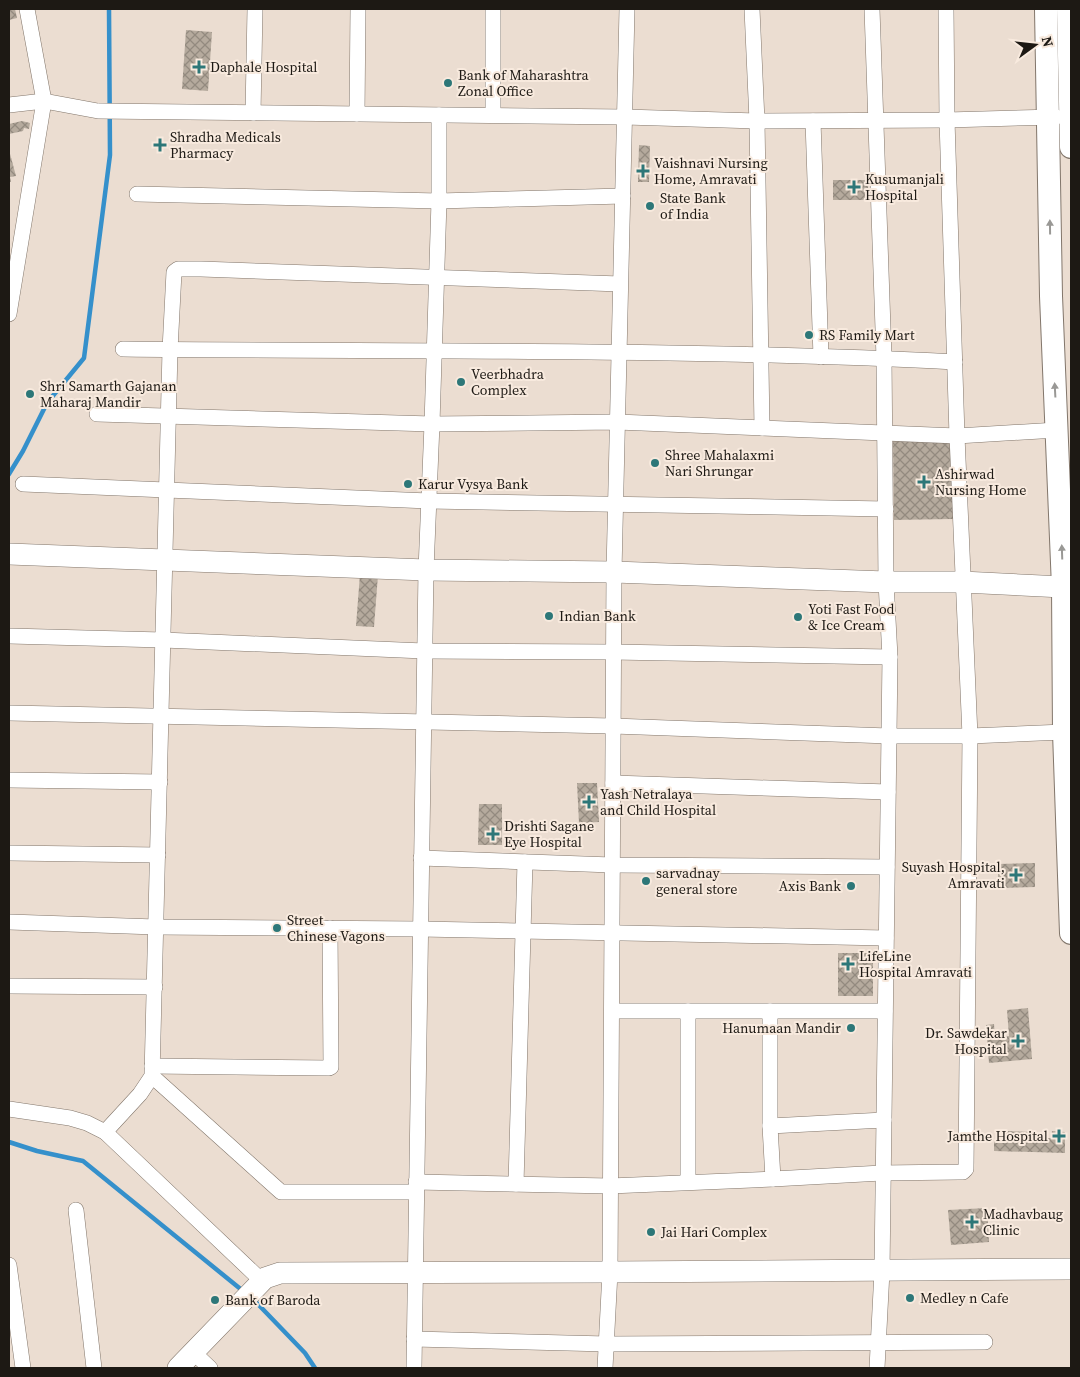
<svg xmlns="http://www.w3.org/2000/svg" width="1080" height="1377" font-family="'Source Serif 4',serif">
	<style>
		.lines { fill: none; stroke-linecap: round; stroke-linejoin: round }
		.stream { stroke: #3590cb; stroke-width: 4.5 }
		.building { fill: url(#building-cross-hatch) }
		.street-casing { stroke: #82766b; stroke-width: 16 }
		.secondary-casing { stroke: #82766b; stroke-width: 22 }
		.primary-casing { stroke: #82766b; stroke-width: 24 }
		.street { stroke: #fff; stroke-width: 15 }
		.secondary { stroke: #fff; stroke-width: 21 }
		.primary { stroke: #fff; stroke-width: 22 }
		.oneway { fill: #999895 }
		.poi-dot { fill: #2d7778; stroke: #f8eade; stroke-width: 2 }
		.labels { text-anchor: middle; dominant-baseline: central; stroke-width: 4; stroke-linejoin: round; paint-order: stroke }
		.poi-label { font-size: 14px; fill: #1d1914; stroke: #f8eade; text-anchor: start }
	</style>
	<defs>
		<pattern id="building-cross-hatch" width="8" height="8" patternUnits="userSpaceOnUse" patternTransform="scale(1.25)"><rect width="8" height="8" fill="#b5aa9d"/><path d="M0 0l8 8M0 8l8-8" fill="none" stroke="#938a7f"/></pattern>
	</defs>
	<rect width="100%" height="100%" fill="#ebddd1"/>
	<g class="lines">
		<g class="stream">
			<path d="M9,474L23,451L47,403L84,358L110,155L109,9"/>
			<path d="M9,1142L37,1151L83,1161L243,1291"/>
			<path d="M253,1299L305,1353L315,1368"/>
		</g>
	</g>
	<g class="building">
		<path d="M9,9H15L17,18L9,20Z"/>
		<path d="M186,30L212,32L208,91L182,89Z"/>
		<path d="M22,121L30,123L29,129L24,128L23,131L9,134V124Z"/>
		<path d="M639,145L650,146L649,182H638Z"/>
		<path d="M9,150L16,176L10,177L11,182H9Z"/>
		<rect x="833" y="180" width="35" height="20"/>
		<path d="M952,440L953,519L894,520L893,441Z"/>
		<path d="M360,574L378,575L374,627L356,626Z"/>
		<path d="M577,783H597L599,822L579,823Z"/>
		<path d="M479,804H502V845H478Z"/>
		<path d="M1035,863V887L998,888V864Z"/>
		<rect x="838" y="953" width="35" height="43"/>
		<path d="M1028,1008L1032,1059L989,1063L986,1025L994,1024L995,1038L1009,1036L1007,1010Z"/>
		<path d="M1004,1131L1036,1132V1138H1051L1052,1131L1065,1132V1153L994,1151V1141H1004Z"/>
		<path d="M987,1208L989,1242L951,1245L948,1210Z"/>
	</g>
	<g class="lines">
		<g class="street-casing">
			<g id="street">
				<path d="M752,9L757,121L762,428"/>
				<path d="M872,9L884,358L886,582L890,657L882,1271L877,1368"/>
				<path d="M9,105L44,101L98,111L625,117L757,121L947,120L1056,117"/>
				<path d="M253,113L255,9"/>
				<path d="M357,114L358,9"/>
				<path d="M493,115V9"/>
				<path d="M813,121L821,357"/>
				<path d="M137,194L439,201L623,196"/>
				<path d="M9,314L44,101L27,9"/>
				<path d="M123,349C400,352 678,348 955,362"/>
				<path d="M97,414L432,424L617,422L957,436L1057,430"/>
				<path d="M23,484L429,501L886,509"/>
				<path d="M9,636L163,640L424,651L613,652L890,657"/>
				<path d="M9,713L613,726L889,736H970L1064,732"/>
				<path d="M9,780L160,782"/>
				<path d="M613,783L888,792"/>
				<path d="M9,853L158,855"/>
				<path d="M421,858L612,865L887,867"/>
				<path d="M9,922L156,927L420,929L886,938"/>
				<path d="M9,986L155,987"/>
				<path d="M612,1011H885"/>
				<path d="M770,1011V1126L773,1179"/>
				<path d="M152,1066L329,1068L331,1067L330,928"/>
				<path d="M152,1076L281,1192H416"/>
				<path d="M9,1109L70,1118L87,1123L105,1132"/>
				<path d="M770,1126L884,1120"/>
				<path d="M416,1182L610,1186L773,1179L882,1173L959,1172H963L966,1169L970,736L957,436L947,120L946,9"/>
				<path d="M688,1182V1011"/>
				<path d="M516,1184L525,862"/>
				<path d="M76,1210L94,1368"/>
				<path d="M9,1265L23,1368"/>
				<path d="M262,1281L105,1132L140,1094L152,1076L170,350L174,272L178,269H201L620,284"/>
				<path d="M414,1339L607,1344L985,1342"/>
				<path d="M193,1352L210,1368"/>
				<path d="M414,1368L426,570L432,424L439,201V115"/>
				<path d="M605,1368L610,1272L614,572L627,9"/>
			</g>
		</g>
		<g class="secondary-casing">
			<g id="secondary">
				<path d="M9,554L426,570L614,572L886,582H962L1063,587L1071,586"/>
				<path d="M178,1368L265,1278L280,1273L610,1272L1071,1269"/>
			</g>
		</g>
		<g class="primary-casing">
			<g id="primary">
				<path d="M1046,9L1051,296L1063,587L1064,732L1071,933"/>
				<path d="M1068,9L1071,147"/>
			</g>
		</g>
		<use href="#street" class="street"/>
		<use href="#secondary" class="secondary"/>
		<use href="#primary" class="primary"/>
	</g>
	<defs><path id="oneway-solid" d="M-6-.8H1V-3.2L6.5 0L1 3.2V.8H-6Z" transform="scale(1.25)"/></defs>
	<g class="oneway">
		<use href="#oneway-solid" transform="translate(1050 227) rotate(-91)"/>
		<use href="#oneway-solid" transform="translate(1055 390) rotate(-93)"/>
		<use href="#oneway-solid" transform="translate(1062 552) rotate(-92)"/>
	</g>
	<g class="poi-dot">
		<path d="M196.5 59.5h5v5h5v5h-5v5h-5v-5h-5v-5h5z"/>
		<circle cx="448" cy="83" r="5"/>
		<path d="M157.5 137.5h5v5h5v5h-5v5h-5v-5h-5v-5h5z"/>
		<path d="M640.5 163.5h5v5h5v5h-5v5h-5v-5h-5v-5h5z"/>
		<path d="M851.5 179.5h5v5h5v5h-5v5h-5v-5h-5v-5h5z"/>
		<circle cx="650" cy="206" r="5"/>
		<circle cx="809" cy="335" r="5"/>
		<circle cx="461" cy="382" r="5"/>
		<circle cx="30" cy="394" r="5"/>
		<circle cx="655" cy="463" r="5"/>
		<path d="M921.5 474.5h5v5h5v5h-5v5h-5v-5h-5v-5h5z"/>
		<circle cx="408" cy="484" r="5"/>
		<circle cx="549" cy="616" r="5"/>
		<circle cx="798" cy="617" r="5"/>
		<path d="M586.5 794.5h5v5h5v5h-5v5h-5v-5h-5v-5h5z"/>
		<path d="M490.5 826.5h5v5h5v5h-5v5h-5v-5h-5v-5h5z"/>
		<path d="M1013.5 867.5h5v5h5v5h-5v5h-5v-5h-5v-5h5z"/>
		<circle cx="646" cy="881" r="5"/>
		<circle cx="851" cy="886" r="5"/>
		<circle cx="277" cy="928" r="5"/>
		<path d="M845.5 956.5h5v5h5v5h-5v5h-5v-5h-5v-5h5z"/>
		<circle cx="851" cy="1028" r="5"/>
		<path d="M1015.5 1033.5h5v5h5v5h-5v5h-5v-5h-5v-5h5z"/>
		<path d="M1056.5 1128.5h5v5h5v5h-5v5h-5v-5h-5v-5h5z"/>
		<path d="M969.5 1214.5h5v5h5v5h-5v5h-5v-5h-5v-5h5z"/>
		<circle cx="651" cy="1232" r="5"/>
		<circle cx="910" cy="1298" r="5"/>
		<circle cx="215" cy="1300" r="5"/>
	</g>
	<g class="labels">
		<g class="poi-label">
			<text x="210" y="67">Daphale Hospital</text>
			<text x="458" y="75">Bank of Maharashtra<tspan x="458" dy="16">Zonal Office</tspan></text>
			<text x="170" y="137">Shradha Medicals<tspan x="170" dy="16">Pharmacy</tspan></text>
			<text x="654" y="163">Vaishnavi Nursing<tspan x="654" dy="16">Home, Amravati</tspan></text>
			<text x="865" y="179">Kusumanjali<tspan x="865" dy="16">Hospital</tspan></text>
			<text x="660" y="198">State Bank<tspan x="660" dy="16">of India</tspan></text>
			<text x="819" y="335">RS Family Mart</text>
			<text x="471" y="374">Veerbhadra<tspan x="471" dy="16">Complex</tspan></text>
			<text x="40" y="386">Shri Samarth Gajanan<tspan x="40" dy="16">Maharaj Mandir</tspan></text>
			<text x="665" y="455">Shree Mahalaxmi<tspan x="665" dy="16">Nari Shrungar</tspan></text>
			<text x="935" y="474">Ashirwad<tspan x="935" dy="16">Nursing Home</tspan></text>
			<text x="418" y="484">Karur Vysya Bank</text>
			<text x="808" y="609">Yoti Fast Food<tspan x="808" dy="16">&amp; Ice Cream</tspan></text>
			<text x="559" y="616">Indian Bank</text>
			<text x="600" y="794">Yash Netralaya<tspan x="600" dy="16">and Child Hospital</tspan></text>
			<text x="504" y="826">Drishti Sagane<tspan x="504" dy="16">Eye Hospital</tspan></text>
			<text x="1005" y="867" text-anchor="end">Suyash Hospital,<tspan x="1005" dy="16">Amravati</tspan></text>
			<text x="656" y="873">sarvadnay<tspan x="656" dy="16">general store</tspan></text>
			<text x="841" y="886" text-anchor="end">Axis Bank</text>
			<text x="287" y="920">Street<tspan x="287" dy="16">Chinese Vagons</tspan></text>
			<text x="859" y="956">LifeLine<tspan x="859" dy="16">Hospital Amravati</tspan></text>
			<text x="841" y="1028" text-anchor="end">Hanumaan Mandir</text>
			<text x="1007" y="1033" text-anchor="end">Dr. Sawdekar<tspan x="1007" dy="16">Hospital</tspan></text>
			<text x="1048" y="1136" text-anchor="end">Jamthe Hospital</text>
			<text x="983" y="1214">Madhavbaug<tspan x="983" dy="16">Clinic</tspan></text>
			<text x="661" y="1232">Jai Hari Complex</text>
			<text x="920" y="1298">Medley n Cafe</text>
			<text x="225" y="1300">Bank of Baroda</text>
		</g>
	</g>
	<rect width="1080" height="1377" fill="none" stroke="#1d1914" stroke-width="20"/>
	<g transform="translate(1035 45) rotate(75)" stroke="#f8eade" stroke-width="4" paint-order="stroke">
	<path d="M0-4L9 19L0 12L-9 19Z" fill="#1d1914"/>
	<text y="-8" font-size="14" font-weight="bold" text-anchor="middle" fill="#1d1914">N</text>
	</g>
</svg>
